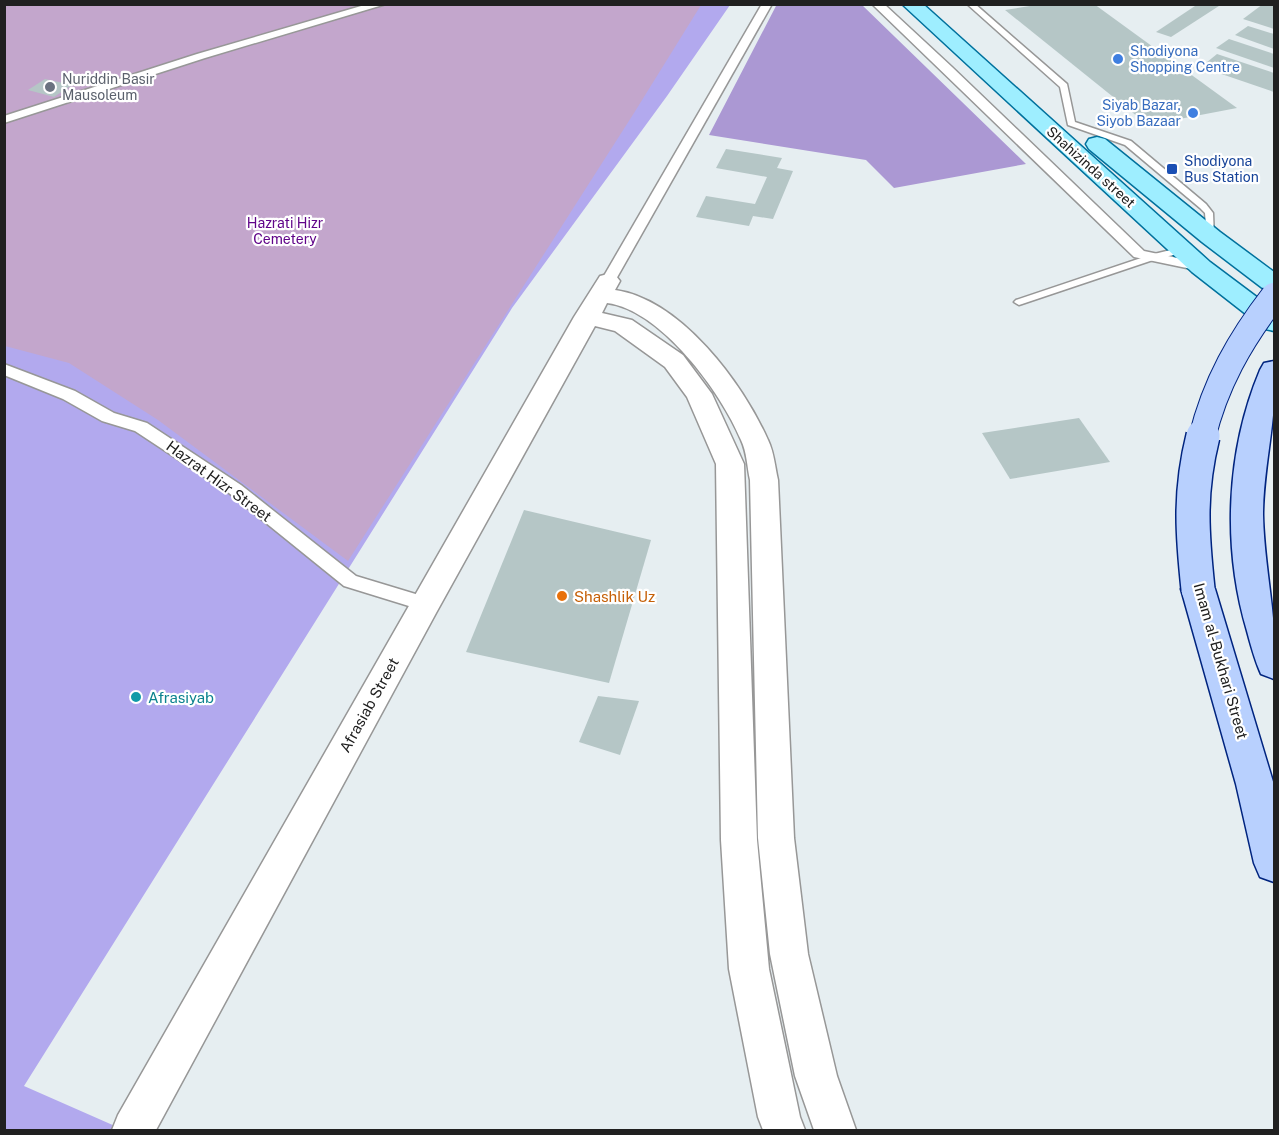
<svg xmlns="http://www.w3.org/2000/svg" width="1279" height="1135" font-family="'Public Sans',sans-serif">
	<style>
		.grass { fill: #b2a9ee }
		.forest { fill: #ab98d3 }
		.cemetery { fill: #c3a6cc }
		.building { fill: #b5c6c6 }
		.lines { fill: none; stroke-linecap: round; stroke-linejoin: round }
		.service-casing { stroke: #979797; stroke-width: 3 }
		.pedestrian-casing { stroke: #979797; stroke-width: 3 }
		.tertiary-casing { stroke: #979797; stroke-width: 3 }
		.secondary-casing { stroke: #00247f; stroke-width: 3 }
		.primary-casing { stroke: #00719d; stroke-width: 3 }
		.service { fill: #fff; fill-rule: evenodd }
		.pedestrian { fill: #fff; fill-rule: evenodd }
		.tertiary { fill: #fff; fill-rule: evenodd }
		.secondary { fill: #b8d0fe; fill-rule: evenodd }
		.primary { fill: #9eeeff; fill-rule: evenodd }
		.secondary-bridge-far1-casing { stroke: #00247f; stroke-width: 28; stroke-linecap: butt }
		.secondary-bridge-casing { stroke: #00247f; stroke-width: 36; stroke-linecap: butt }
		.secondary-bridge-far1 { stroke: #b8d0fe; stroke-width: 26 }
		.secondary-bridge { stroke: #b8d0fe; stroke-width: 33 }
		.shop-dot { fill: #3f7fe0; stroke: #fff; stroke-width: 2 }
		.worship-dot { fill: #6b7280; stroke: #fff; stroke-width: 2 }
		.transit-dot { fill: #1a4fb4; stroke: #fff; stroke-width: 2 }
		.food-dot { fill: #e8710a; stroke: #fff; stroke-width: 2 }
		.culture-dot { fill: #0f9aa8; stroke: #fff; stroke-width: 2 }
		.labels { text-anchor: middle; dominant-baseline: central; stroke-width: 4.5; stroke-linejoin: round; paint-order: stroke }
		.far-shop-label { font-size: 14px; fill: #366cbe; stroke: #fff; text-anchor: start }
		.far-worship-label { font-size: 14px; fill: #5b616d; stroke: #fff; text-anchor: start }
		.far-transit-label { font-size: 14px; fill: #164399; stroke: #fff; text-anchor: start }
		.far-street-label { font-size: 14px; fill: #202020; stroke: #fff }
		.far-park-label { font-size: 14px; fill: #600489; stroke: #fff }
		.street-label { font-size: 15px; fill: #202020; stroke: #fff }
		.food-label { font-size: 15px; fill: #c56008; stroke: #fff; text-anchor: start }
		.culture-label { font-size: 15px; fill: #0d838f; stroke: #fff; text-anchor: start }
	</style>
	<rect width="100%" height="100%" fill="#e6eef1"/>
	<path class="grass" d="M5,5H730L667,96L512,308L24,1086L124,1130H5Z"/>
	<path class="forest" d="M777,4L862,5L1026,164L894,188L866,160L709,135Z"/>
	<path class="cemetery" d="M4,5H701L634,113L348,561L158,420L69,363L5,346Z"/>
	<g class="building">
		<path d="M1042,4H1094L1237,108L1148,125L1005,10Z"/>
		<path d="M1198,4H1222L1171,37L1156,32Z"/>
		<path d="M1263,4H1274V29L1243,19Z"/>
		<path d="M1248,26L1274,34V49L1235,35Z"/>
		<path d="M1229,39L1274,54V68L1216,48Z"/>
		<path d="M1217,54L1274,73V92L1201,67Z"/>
		<path d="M45,79L72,85L54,97L28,90Z"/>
		<path d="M726,149L782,158L777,168L793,171L773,219L753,216L749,226L696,217L706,196L755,204L767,177L716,168Z"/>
		<path d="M1079,418L1110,462L1010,479L982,433Z"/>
		<path d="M524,510L651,540L609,683L466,652Z"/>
		<path d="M598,696L639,701L620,755L579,742Z"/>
	</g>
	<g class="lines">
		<g class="service-casing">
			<g id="service">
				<path d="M967,4H975L1067,84L1075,122L1131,141L1206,204L1213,213L1214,239L1211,240L1207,237L1205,213L1200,208L1125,145L1068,125L1060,87Z"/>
				<path d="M1183,247L1186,248V252L1156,259L1022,304L1019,305L1014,302L1016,300L1150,255Z"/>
			</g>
		</g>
		<g class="pedestrian-casing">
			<g id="pedestrian">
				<path d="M368,4H386L205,58L4,123V116L197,54Z"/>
				<path d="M762,4H772L615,281L608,285L603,284L601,281Z"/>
				<path d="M872,4H884L952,67L1144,251L1206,264L1208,267L1206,270L1201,271L1134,257Z"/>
				<path d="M4,364L75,391L114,413L147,423L241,485L356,576L432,599L434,604L432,609L425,611L344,586L229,493L135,431L102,421L63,399L4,375Z"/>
			</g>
		</g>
		<g class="tertiary-casing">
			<path id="tertiary" d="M608,274L616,276L620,281L615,290C680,299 743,383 768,440C774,452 775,467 778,480L794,838L808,954L837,1076L856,1130H814L795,1076L770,954L758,838L750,480C747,467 747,452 741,440C721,392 661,310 607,303L602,313L632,320L683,355L712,394L744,464L757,840L769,969L800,1117L805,1130H763L758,1117L729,969L721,840L716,464L687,397L665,367L615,331L595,326L436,613L156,1130H112L118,1115L574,317L600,276Z"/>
		</g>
		<g class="secondary-casing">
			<g id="secondary">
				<path d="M1274,361C1279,412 1263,464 1263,515C1264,570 1279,624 1274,679L1261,674C1255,661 1251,646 1247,631C1222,547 1226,451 1260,370L1264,363Z"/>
				<path d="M1198,576L1210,580L1215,589L1274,785V882L1260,877L1254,863L1236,784L1181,589L1186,580Z"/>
			</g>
		</g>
		<g class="primary-casing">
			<g id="primary">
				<path d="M902,4H923L1210,262L1274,310V331L1265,329L1192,272Z"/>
				<path d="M1097,137L1105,139L1220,232L1274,272V292L1265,290L1202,242L1089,149L1086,144L1089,139Z"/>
			</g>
		</g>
		<use href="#service" class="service"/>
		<use href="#pedestrian" class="pedestrian"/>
		<use href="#tertiary" class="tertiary"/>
		<use href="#secondary" class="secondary"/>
		<use href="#primary" class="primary"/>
		<g class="secondary-bridge-far1-casing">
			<path id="secondary-bridge-far1" d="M1202,438C1215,384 1240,340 1274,296"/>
		</g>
		<g class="secondary-bridge-casing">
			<path id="secondary-bridge" d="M1198,589C1192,533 1189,492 1203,436"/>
		</g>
		<use href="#secondary-bridge-far1" class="secondary-bridge-far1"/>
		<use href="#secondary-bridge" class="secondary-bridge"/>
	</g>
	<g class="shop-dot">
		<circle cx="1118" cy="59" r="6"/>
		<circle cx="1193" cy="113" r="6"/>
	</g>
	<circle class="worship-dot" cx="50" cy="87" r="6"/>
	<rect class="transit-dot" x="1166" y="163" width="12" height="12" rx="3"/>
	<circle class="food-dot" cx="562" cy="596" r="6"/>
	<circle class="culture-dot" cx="136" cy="697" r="6"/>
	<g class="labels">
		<g class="far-shop-label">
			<text x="1130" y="51">Shodiyona<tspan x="1130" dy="16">Shopping Centre</tspan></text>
			<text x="1181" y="105" text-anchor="end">Siyab Bazar,<tspan x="1181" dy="16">Siyob Bazaar</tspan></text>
		</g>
		<g class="far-worship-label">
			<text x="62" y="79">Nuriddin Basir<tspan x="62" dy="16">Mausoleum</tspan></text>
		</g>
		<g class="far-transit-label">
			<text x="1184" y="161">Shodiyona<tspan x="1184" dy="16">Bus Station</tspan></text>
		</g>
		<g class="far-street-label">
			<text transform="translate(1091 167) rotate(42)">Shahizinda street</text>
		</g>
		<g class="far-park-label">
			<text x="285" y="223">Hazrati Hizr<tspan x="285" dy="16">Cemetery</tspan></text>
		</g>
		<g class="street-label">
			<text transform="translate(219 481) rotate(36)">Hazrat Hizr Street</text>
			<text transform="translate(1221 661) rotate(74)">Imam al-Bukhari Street</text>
			<text transform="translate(369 705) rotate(-61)">Afrasiab Street</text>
		</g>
		<g class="food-label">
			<text x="574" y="596">Shashlik Uz</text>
		</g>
		<g class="culture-label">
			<text x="148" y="697">Afrasiyab</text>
		</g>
	</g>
	<rect width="1279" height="1135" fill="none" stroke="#202020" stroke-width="12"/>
</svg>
